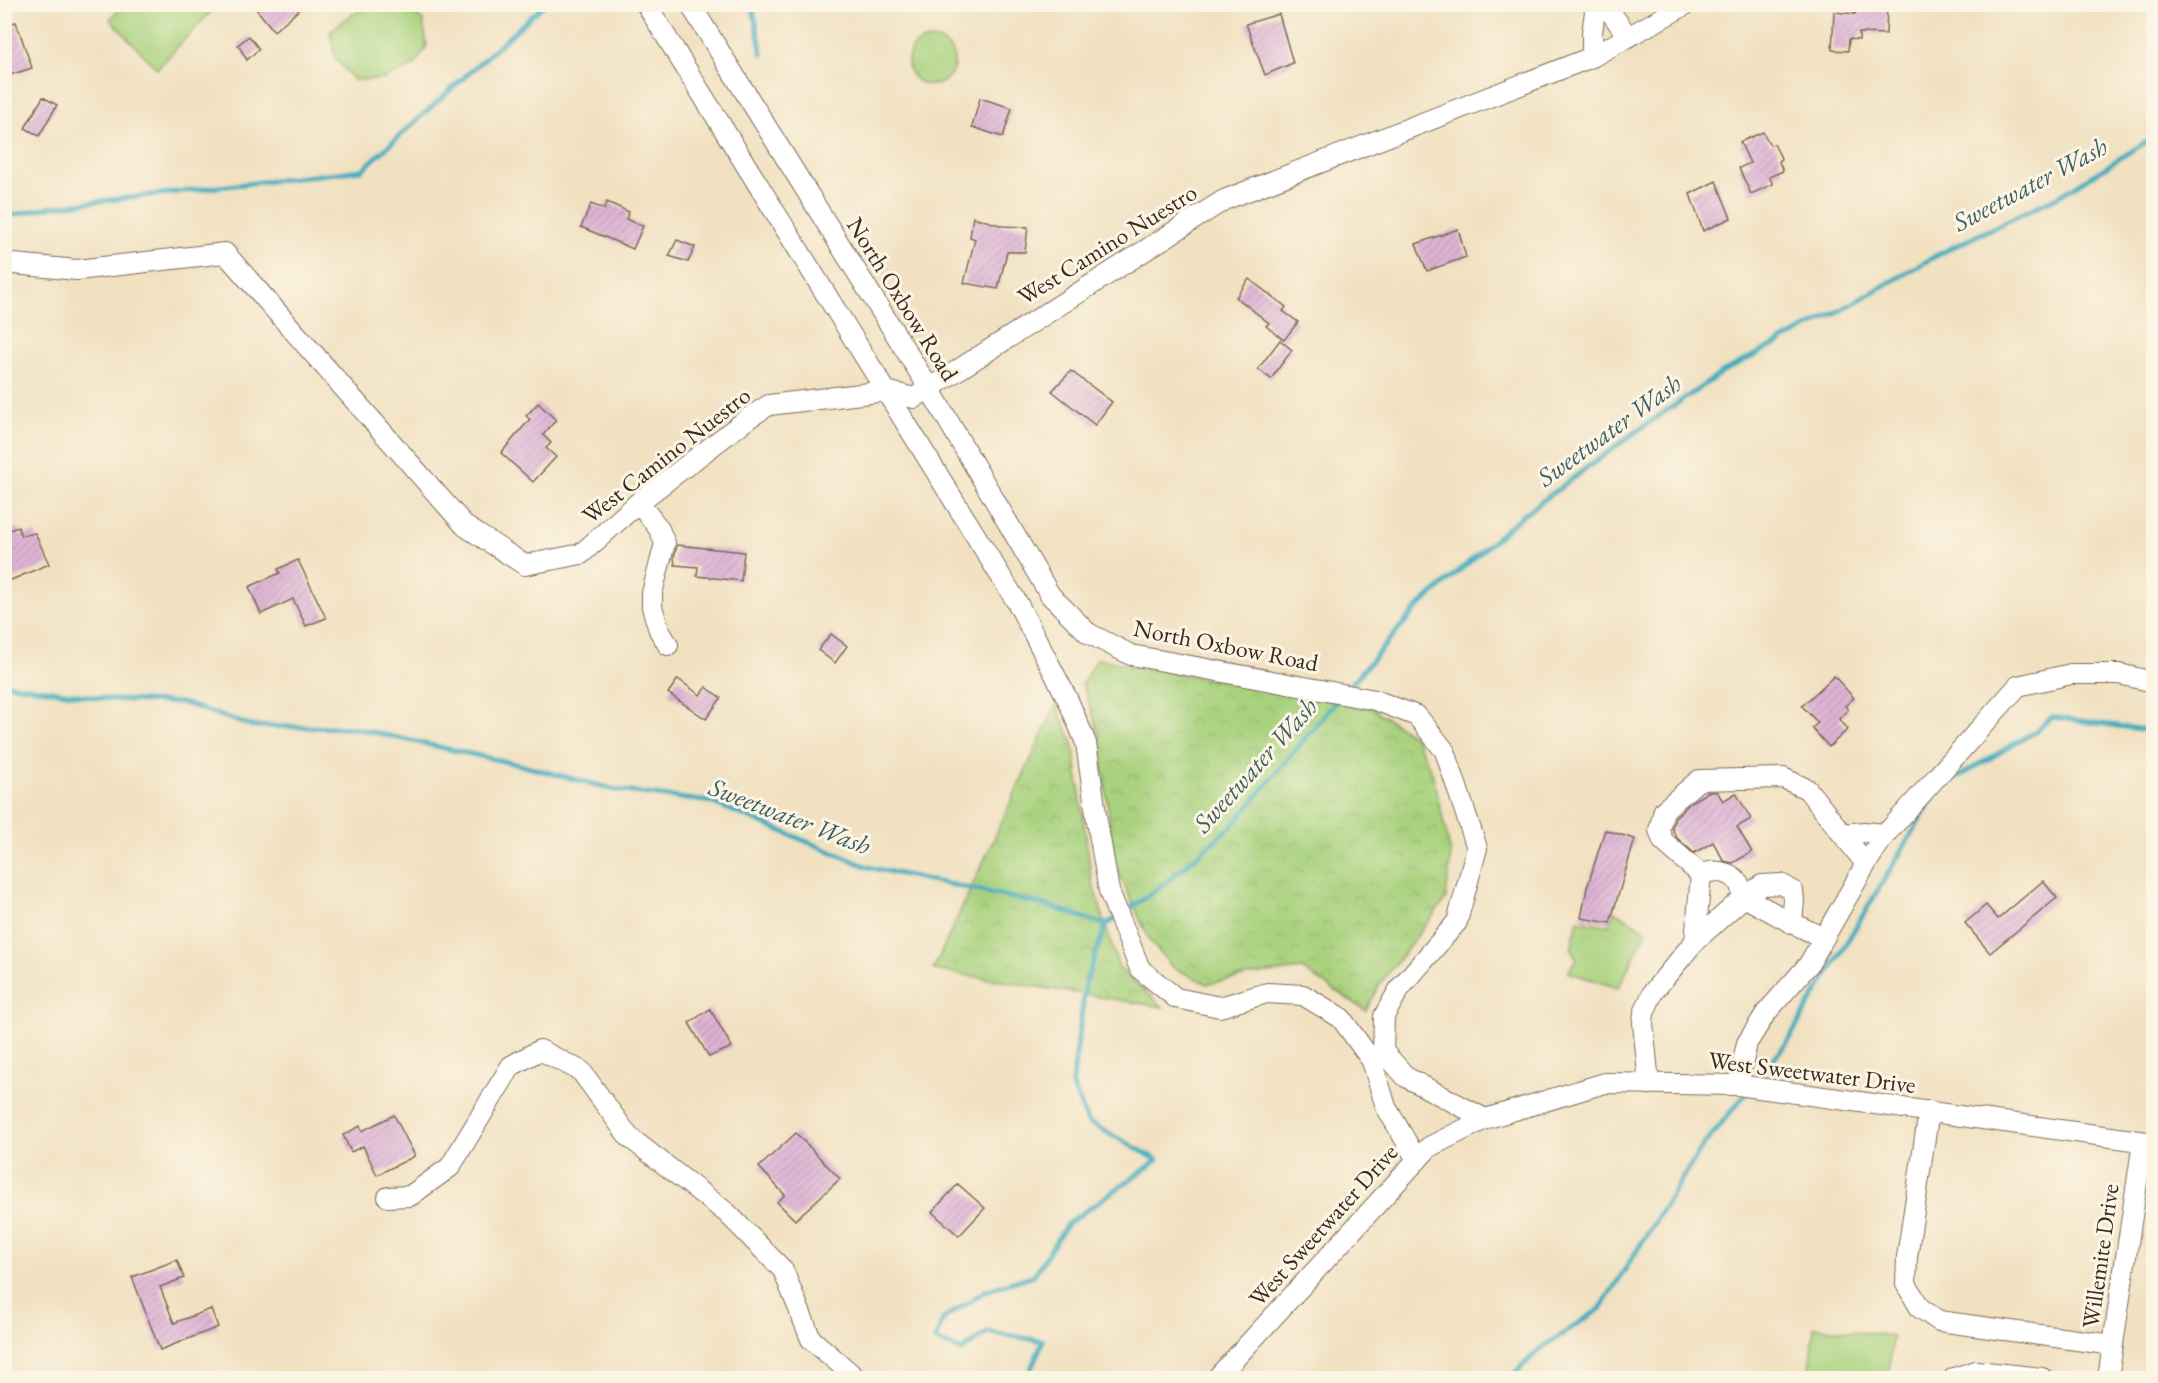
<svg xmlns="http://www.w3.org/2000/svg" width="2158" height="1383" font-family="'EB Garamond',serif">
	<style>
		.park { fill: url(#park-crowns); stroke: #727e4e; stroke-width: 1.5 }
		.pitch { fill: #a8d27d; stroke: #727e4e; stroke-width: 1.5 }
		.lines { fill: none; stroke-linecap: round; stroke-linejoin: round }
		.stream { stroke: #3eabbd; stroke-width: 5 }
		.building { fill: url(#building-hatch) }
		.minor-casing { stroke: #7b6a57; stroke-width: 22 }
		.minor { stroke: #fff; stroke-width: 20 }
		.labels { text-anchor: middle; dominant-baseline: central; stroke-width: 6; stroke-linejoin: round; paint-order: stroke }
		.street-label { font-size: 24px; fill: #3b2a1e; stroke: #fcf5e5 }
		.water-label { font-size: 26px; font-style: italic; fill: #3c5e5e; stroke: #fcf5e5 }
	</style>
	<defs>
		<pattern id="park-crowns" width="20" height="18" patternUnits="userSpaceOnUse" patternTransform="scale(1.5)"><rect width="20" height="18" fill="#a8d27d"/><path d="M2 6a3 3 0 1 1 6 0M12 15a3 3 0 1 1 6 0" fill="none" stroke="#92b46c"/></pattern>
		<pattern id="building-hatch" width="6" height="6" patternUnits="userSpaceOnUse" patternTransform="scale(1.5)"><rect width="6" height="6" fill="#deb3d5"/><path d="M-1 1l2-2M0 6l6-6M5 7l2-2" fill="none" stroke="#bf9ab6"/></pattern>
	</defs>
	<rect width="100%" height="100%" fill="#fcf5e5"/>
	<filter id="ink" filterUnits="userSpaceOnUse"><feTurbulence type="fractalNoise" baseFrequency=".0167" numOctaves="2"/><feDisplacementMap in="SourceGraphic" scale="12" xChannelSelector="R" yChannelSelector="G"/><feConvolveMatrix kernelMatrix="1 2 1 2 8 2 1 2 1" color-interpolation-filters="sRGB"/></filter>
	<filter id="wash" filterUnits="userSpaceOnUse"><feTurbulence type="fractalNoise" baseFrequency=".008" numOctaves="4" result="noise"/><feDisplacementMap in="SourceGraphic" scale="24" xChannelSelector="R" yChannelSelector="G"/><feGaussianBlur stdDeviation="1.35" result="paint"/><feColorMatrix in="noise" values="0 0 0 0 0 0 0 0 0 0 0 0 0 0 0 0 0 1.4 0 .05"/><feComposite in="paint" operator="in"/></filter>
	<g filter="url(#wash)">
		<rect width="100%" height="100%" fill="#f1e1c1"/>
		<g class="park">
			<path d="M1097,659L1371,708L1414,736L1432,772L1451,854L1446,899L1379,985L1366,1011L1302,969L1252,975L1207,984L1172,967L1150,941L1115,865L1099,733L1082,683Z"/>
			<path d="M1056,705L1073,743L1092,881L1119,968L1163,1007L933,970Z"/>
		</g>
		<g class="pitch">
			<path d="M125,4H217V5L157,69L110,19Z"/>
			<path d="M393,5L405,6L423,21L427,46L415,65L383,79L354,80L335,58L330,32C349,14 367,4 393,5Z"/>
			<circle cx="931" cy="62" r="23"/>
			<path d="M1614,911L1647,931L1618,988L1568,972L1577,959L1571,949L1578,920L1609,926Z"/>
			<path d="M1814,1327L1893,1336L1888,1378H1808Z"/>
		</g>
		<g class="lines">
			<g class="stream">
				<path d="M752,4L762,54"/>
				<path d="M4,217L51,207L362,170L545,4"/>
				<path d="M4,684L107,699L183,703L252,726L354,728L516,764L616,790L711,802L868,867L1046,905L1106,925L1159,888L1232,826L1339,698"/>
				<path d="M1347,689L1417,608L1518,519L1634,433L1726,370L1843,309L1941,253L2061,195L2154,137"/>
				<path d="M1754,1082L1786,1044L1939,788L2033,733L2052,717L2154,731"/>
				<path d="M1027,1378L1043,1341L987,1332L962,1351L935,1340L943,1319L985,1291L1034,1275L1067,1224L1158,1160L1088,1122L1072,1084L1086,981L1106,925"/>
				<path d="M1510,1378L1540,1349L1600,1309L1702,1147L1747,1092"/>
			</g>
		</g>
		<g id="blocks">
			<g class="building">
				<path d="M252,4H306L274,31Z"/>
				<path d="M1856,4H1887L1886,34L1859,33V40L1849,39L1848,51L1832,50L1834,12L1855,14Z"/>
				<path d="M1279,14L1293,63L1265,75L1246,24Z"/>
				<path d="M16,22L32,68L7,76L4,68V25Z"/>
				<path d="M249,36L259,49L247,60L238,45Z"/>
				<path d="M43,97L57,105L39,136L25,128Z"/>
				<path d="M980,98L1012,108L1003,137L972,127Z"/>
				<path d="M1763,132L1770,145L1774,144L1781,158L1779,162L1783,171L1769,177L1773,184L1751,194L1739,168L1750,163L1740,142Z"/>
				<path d="M1716,181L1731,218L1703,231L1690,194Z"/>
				<path d="M607,202L629,212L626,219L643,226L633,249L581,227L591,204L604,209Z"/>
				<path d="M973,217L1003,226L1028,227L1025,252H1007L998,289L964,283L975,239L970,237Z"/>
				<path d="M1458,229L1466,257L1427,271L1416,244Z"/>
				<path d="M677,240L695,247L688,262L669,256Z"/>
				<path d="M1249,279L1286,307L1283,311L1298,322L1284,340L1266,326L1269,323L1236,297Z"/>
				<path d="M1280,340L1292,350L1271,379L1258,369Z"/>
				<path d="M1071,371L1112,402L1095,425L1052,391Z"/>
				<path d="M538,403L556,420L543,435L551,443L546,448L556,457L533,482L501,453L530,419L526,416Z"/>
				<path d="M18,527L21,536L35,533L49,564L4,583V532Z"/>
				<path d="M677,545L744,552L741,581L697,576L698,567L675,565L674,557Z"/>
				<path d="M298,560L326,618L306,626L293,599L261,614L249,587L280,573L278,569Z"/>
				<path d="M831,634L847,646L835,663L818,650Z"/>
				<path d="M1834,676L1854,698L1845,706L1848,710L1839,719L1848,729L1829,747L1812,728L1818,723L1802,706Z"/>
				<path d="M678,679L700,695L706,687L721,698L706,719L668,693Z"/>
				<path d="M1708,792H1717L1723,801L1736,793L1751,819L1737,827L1752,852L1733,863L1724,861L1713,842L1694,853L1677,838L1672,828L1675,817L1694,800Z"/>
				<path d="M1605,830L1635,839L1610,923L1581,918L1587,888Z"/>
				<path d="M2043,881L2057,898L1990,953L1965,923L1986,905L1998,919Z"/>
				<path d="M710,1009L732,1047L709,1057L689,1023Z"/>
				<path d="M394,1115L415,1156L377,1175L363,1146L351,1152L343,1135L360,1126L362,1131Z"/>
				<path d="M796,1133L840,1179L795,1220L777,1202L785,1195L759,1167Z"/>
				<path d="M958,1184L985,1208L959,1236L932,1212Z"/>
				<path d="M177,1260L184,1278L160,1287L174,1323L211,1309L218,1327L160,1350L132,1277Z"/>
			</g>
		</g>
	</g>
	<g filter="url(#ink)">
		<use href="#blocks" fill-opacity="0" stroke="#7b6a57" stroke-width="1.5"/>
		<g class="lines">
			<g class="minor-casing">
				<g id="minor">
					<path d="M646,4L1018,604L1068,700L1086,743L1097,821L1109,891L1140,969L1176,998L1220,1007L1267,993L1303,995L1341,1018L1372,1061L1386,1107L1417,1160"/>
					<path d="M690,4L929,388L1050,595L1088,633L1131,655L1375,700L1417,716L1445,751L1477,848L1457,922L1400,988L1384,1016L1383,1051L1406,1077L1485,1119"/>
					<path d="M1605,4L1628,37"/>
					<path d="M1592,57V33L1596,4"/>
					<path d="M4,263L77,270L225,253L465,526L525,565L581,554L639,502L750,417L769,405L886,391L914,398L1224,200L1592,57L1687,4"/>
					<path d="M639,502L659,529L665,543L652,593V607L659,630L668,645"/>
					<path d="M1842,834L1864,832L1886,834"/>
					<path d="M1701,875L1663,841L1659,830L1664,810L1699,780L1783,778L1807,789L1866,864"/>
					<path d="M1695,941L1744,897L1762,885L1781,884L1793,891L1794,900L1792,923"/>
					<path d="M1649,1084L1643,1023L1644,1013L1653,992L1695,941L1701,875C1712,869 1731,871 1738,882C1741,886 1742,893 1744,897L1792,923L1824,938"/>
					<path d="M1738,1085L1747,1043L1766,1013L1809,964L1866,864L1884,836L2018,686L2071,674H2119L2154,682"/>
					<path d="M1929,1111L1907,1257L1906,1284L1920,1308L1939,1321L2113,1345"/>
					<path d="M388,1197L410,1196L450,1167L511,1066L540,1050L581,1071L629,1137L727,1213L783,1270L811,1339L856,1378"/>
					<path d="M1217,1378L1429,1147L1485,1119L1605,1083L1738,1085L2154,1143"/>
					<path d="M1954,1378L1976,1371L2042,1378"/>
					<path d="M2108,1378L2143,1142"/>
				</g>
			</g>
			<use href="#minor" class="minor"/>
		</g>
	</g>
	<g class="labels">
		<g class="street-label">
			<text transform="translate(1107 244) rotate(-32)">West Camino Nuestro</text>
			<text transform="translate(903 299) rotate(58)">North Oxbow Road</text>
			<text transform="translate(666 455) rotate(-38)">West Camino Nuestro</text>
			<text transform="translate(1226 645) rotate(11)">North Oxbow Road</text>
			<text transform="translate(1812 1072) rotate(7)">West Sweetwater Drive</text>
			<text transform="translate(1323 1225) rotate(-48)">West Sweetwater Drive</text>
			<text transform="translate(2100 1256) rotate(-82)">Willemite Drive</text>
		</g>
		<g class="water-label">
			<text transform="translate(2030 184) rotate(-28)">Sweetwater Wash</text>
			<text transform="translate(1609 430) rotate(-36)">Sweetwater Wash</text>
			<text transform="translate(1255 765) rotate(-48)">Sweetwater Wash</text>
			<text transform="translate(790 816) rotate(21)">Sweetwater Wash</text>
		</g>
	</g>
	<rect width="2158" height="1383" fill="none" stroke="#fcf5e5" stroke-width="24"/>
</svg>
